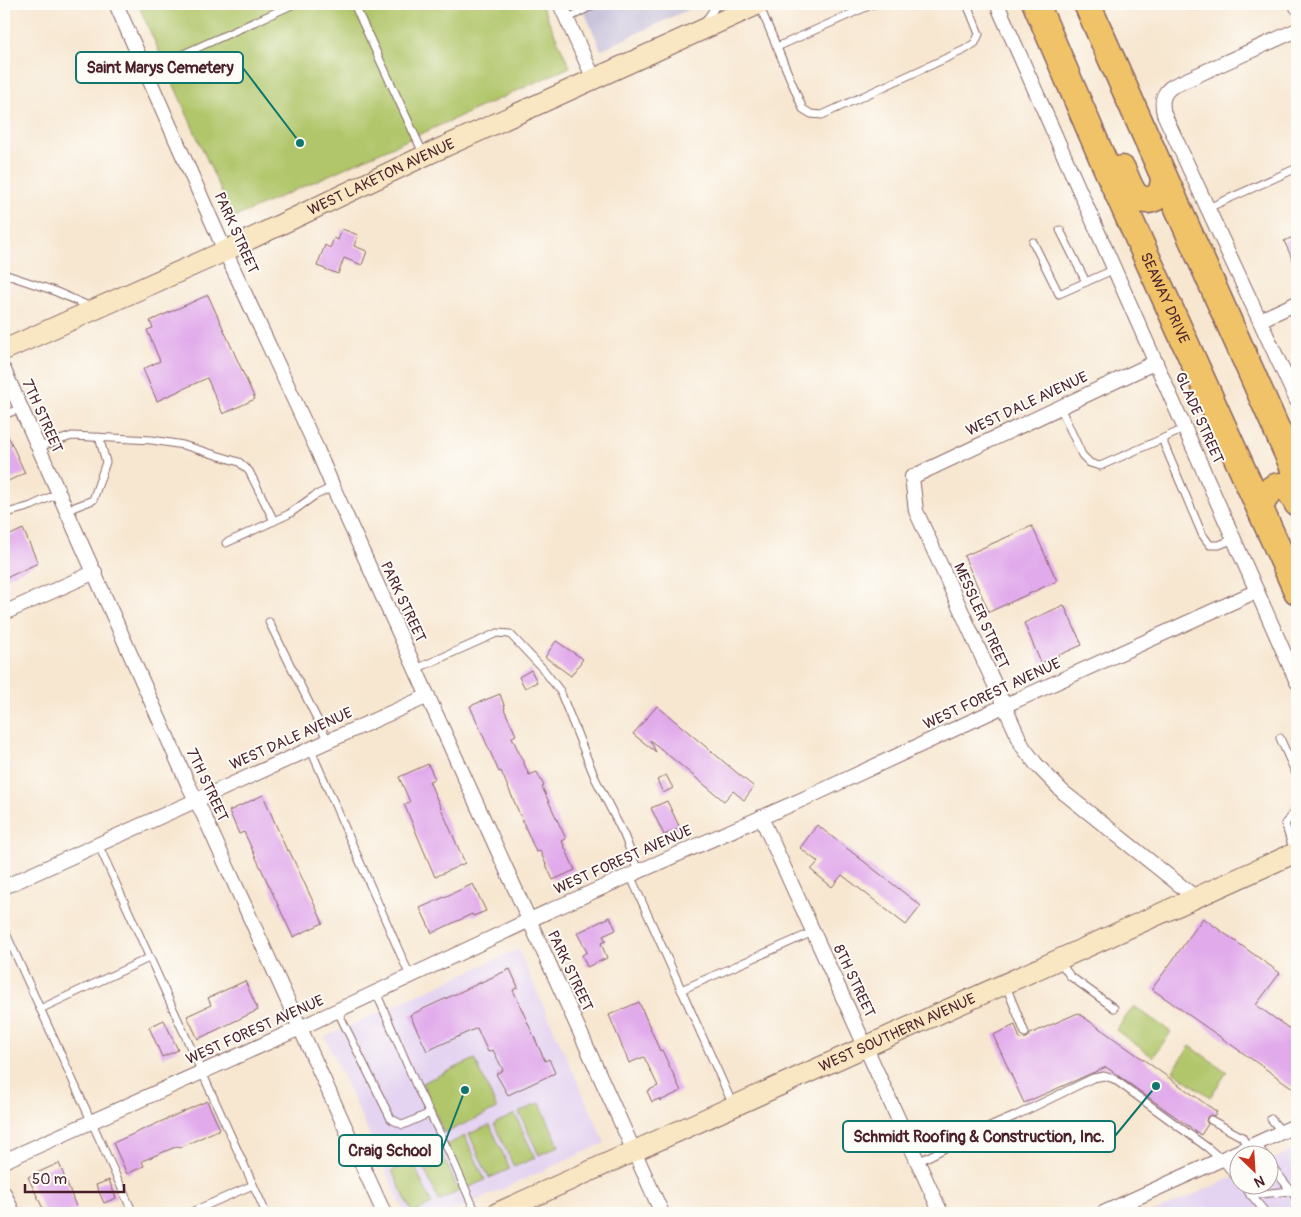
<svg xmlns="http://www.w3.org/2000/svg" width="1301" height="1217" font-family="Pangolin,sans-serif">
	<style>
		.built { fill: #e4d3f1 }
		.industrial { fill: #c6c0d9 }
		.green { fill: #b1c66a; stroke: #7e724a }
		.building { fill: #e1aaeb }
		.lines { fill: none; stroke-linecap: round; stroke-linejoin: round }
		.lane-casing { stroke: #876565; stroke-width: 9 }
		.street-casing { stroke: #876565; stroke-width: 16 }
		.secondary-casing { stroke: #876565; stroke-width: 22 }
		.highway-casing { stroke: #876565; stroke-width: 29 }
		.lane { stroke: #fff; stroke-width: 7 }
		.street { stroke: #fff; stroke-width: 14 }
		.secondary { stroke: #f9e7c3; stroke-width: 20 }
		.highway { stroke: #f0c369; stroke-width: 26 }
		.labels { text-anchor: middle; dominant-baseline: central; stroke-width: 4; stroke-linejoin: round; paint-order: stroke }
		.street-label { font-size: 15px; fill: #4a1f2b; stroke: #fdfcf7 }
		.leader { fill: none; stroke: #0f766e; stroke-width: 2 }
		.callout-dot { fill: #0f766e; stroke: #fdfcf7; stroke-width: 2 }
		.callout { fill: #fdfcf7; stroke: #0f766e; stroke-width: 2 }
		.callout-label { font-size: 16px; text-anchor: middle; font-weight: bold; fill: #4a1f2b }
	</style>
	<rect width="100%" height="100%" fill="#fdfcf7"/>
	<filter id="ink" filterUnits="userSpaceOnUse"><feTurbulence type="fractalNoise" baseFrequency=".02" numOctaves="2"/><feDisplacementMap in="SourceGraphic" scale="10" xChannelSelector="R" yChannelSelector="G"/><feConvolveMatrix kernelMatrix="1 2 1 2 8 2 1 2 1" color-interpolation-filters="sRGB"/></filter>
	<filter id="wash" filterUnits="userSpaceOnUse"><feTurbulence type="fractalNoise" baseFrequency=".0096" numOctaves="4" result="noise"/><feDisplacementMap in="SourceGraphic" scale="20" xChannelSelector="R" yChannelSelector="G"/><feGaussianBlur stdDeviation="1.12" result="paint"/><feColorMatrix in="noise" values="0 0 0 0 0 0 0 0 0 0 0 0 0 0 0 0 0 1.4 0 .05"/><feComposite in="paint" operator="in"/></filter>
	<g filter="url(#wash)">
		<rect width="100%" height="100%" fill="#f7e7d1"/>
		<g class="built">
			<path d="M518,949L605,1143L449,1213H405L325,1037Z"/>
			<path d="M1297,1148V1213H1152L1238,1175V1184H1268L1269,1161Z"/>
		</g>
		<path class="industrial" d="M581,4H700L601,50Z"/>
		<g class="green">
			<path d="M138,4H541L570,67L233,218Z"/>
			<path d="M1134,1006L1171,1032L1153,1057L1116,1030Z"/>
			<path d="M1190,1046L1227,1072L1210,1097L1173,1071Z"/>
			<path d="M475,1059L497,1109L444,1133L422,1083Z"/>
			<path d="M540,1103L559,1146L539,1155L519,1112Z"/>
			<path d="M515,1114L535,1158L514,1167L494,1124Z"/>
			<path d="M490,1125L510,1169L489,1178L469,1134Z"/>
			<path d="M465,1136L485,1180L465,1189L444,1146Z"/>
			<path d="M439,1148L459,1191L439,1201L419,1158Z"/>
			<path d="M412,1161L432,1204L412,1213L392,1171Z"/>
		</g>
		<g id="blocks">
			<g class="building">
				<path d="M342,229L358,235L354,246L367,251L362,265L344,258L338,274L317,266L325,245L330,248L334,238L338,240Z"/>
				<path d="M1297,235V269L1284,241Z"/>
				<path d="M208,295L255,399L223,414L207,378L157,401L143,369L160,361L147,330L153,328L150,321Z"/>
				<path d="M4,427L25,473L4,483Z"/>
				<path d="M1032,526L1057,581L989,612L964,556Z"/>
				<path d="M23,529L38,563L4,579V538Z"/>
				<path d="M1064,605L1082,645L1041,663L1024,623Z"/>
				<path d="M556,641L583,659L571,676L545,657Z"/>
				<path d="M531,670L537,682L525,688L519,677Z"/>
				<path d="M500,694L505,708L504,709L516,735L512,737L529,775L537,772L544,786L542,787L566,839L562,841L575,870L553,880L540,851L536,852L501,771L499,772L470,706Z"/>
				<path d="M657,706L754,787L744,800L733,791L724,801L650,740L656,752L633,734Z"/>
				<path d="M428,764L435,779L429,781L465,863L435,877L404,804L410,802L399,777Z"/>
				<path d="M666,775L673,788L663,793L657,780Z"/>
				<path d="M263,795L287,851L289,850L323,923L293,937L244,832L239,834L229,811Z"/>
				<path d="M667,801L680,828L664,835L651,808Z"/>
				<path d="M817,825L921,906L906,925L842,875L832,887L811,870L818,862L800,848Z"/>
				<path d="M473,884L486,911L473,916L472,914L432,933L420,908Z"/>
				<path d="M610,917L616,930L603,936L606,941L601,943L607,958L587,967L582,955L587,952L577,933Z"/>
				<path d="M1203,918L1280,973L1256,1005L1297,1034V1091L1152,989Z"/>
				<path d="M510,969L518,987L513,990L545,1061L549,1059L555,1073L508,1095L496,1074L503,1070L493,1050L488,1052L477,1028L427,1051L410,1015Z"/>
				<path d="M245,981L258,1010L198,1039L187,1016L211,1005L208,998Z"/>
				<path d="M639,1002L660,1051L662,1050L681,1091L660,1101L659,1099L652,1102L647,1091L658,1086L644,1057L629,1063L609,1015Z"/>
				<path d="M1078,1013L1217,1112L1214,1116L1210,1115L1207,1117L1206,1121L1208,1124L1201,1135L1106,1067L1024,1103L993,1035L1015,1025L1020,1039L1027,1038L1030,1034Z"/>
				<path d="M164,1020L178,1050L162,1057L149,1027Z"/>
				<path d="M207,1101L220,1129L179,1148L178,1146L142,1161L144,1166L127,1174L113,1143Z"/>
				<path d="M59,1163L77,1209L67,1213H45L28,1177Z"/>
				<path d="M109,1180L116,1198L104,1203L96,1185Z"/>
			</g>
		</g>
	</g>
	<g filter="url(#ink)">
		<use href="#blocks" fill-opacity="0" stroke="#876565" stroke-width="1"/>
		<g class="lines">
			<g class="lane-casing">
				<g id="lane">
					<path d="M354,4L424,155"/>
					<path d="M760,7L803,109L811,114L822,115L964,50L975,43L979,34L967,4"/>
					<path d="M567,19L595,4"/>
					<path d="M705,22L717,4"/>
					<path d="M777,47L873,4"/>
					<path d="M146,71L294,4"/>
					<path d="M1208,208L1297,168"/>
					<path d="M1060,230L1086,282"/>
					<path d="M1033,242L1059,294L1115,269"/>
					<path d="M4,274L52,290L91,307"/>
					<path d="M1060,407L1082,455L1090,463L1100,466L1164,438"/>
					<path d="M4,415L21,408"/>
					<path d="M1186,428L1164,438V444L1202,534L1210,545H1219L1234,539"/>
					<path d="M39,447L72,436L152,440L183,445L239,462L249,471L274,521"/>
					<path d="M67,510L93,500L106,462L99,437"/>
					<path d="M4,514L31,506L59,493"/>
					<path d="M226,543L289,514L314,496L333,487"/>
					<path d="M269,622L328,741"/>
					<path d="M416,669L497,633L510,634L543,669L560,691L595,778L624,835L638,871"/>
					<path d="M1280,738L1297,776"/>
					<path d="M310,748L410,976"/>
					<path d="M98,844L266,1213"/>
					<path d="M1294,851L1285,824L1297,808"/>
					<path d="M630,875L733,1105"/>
					<path d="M4,929L133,1213"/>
					<path d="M1060,962L1070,976L1114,1008"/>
					<path d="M1006,986L1025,1033"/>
					<path d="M681,990L813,932"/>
					<path d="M376,992L416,1085L451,1156L476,1213"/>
					<path d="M40,1009L149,958"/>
					<path d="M337,1010L391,1119L403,1125L430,1113"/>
					<path d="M1271,1119L1282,1132"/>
					<path d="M1211,1120L1242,1137L1248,1148"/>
					<path d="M1256,1144L1264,1154"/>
					<path d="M1268,1161L1291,1191"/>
					<path d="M918,1162L971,1135L1015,1116L1093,1078L1104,1076L1114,1079L1208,1148L1222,1160L1238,1180"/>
					<path d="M1242,1184L1266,1213"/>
					<path d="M1250,1195L1291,1191L1297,1199"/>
					<path d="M189,1213L253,1185"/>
				</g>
			</g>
			<g class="street-casing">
				<g id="street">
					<path d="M116,4L225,251L316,447L333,487L662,1213"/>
					<path d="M560,4L594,79"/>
					<path d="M997,4L1297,682"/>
					<path d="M1296,4L1297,7"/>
					<path d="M1297,30L1173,86C1162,93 1161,102 1164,114L1297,401"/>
					<path d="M1260,320L1297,303"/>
					<path d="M1156,362L912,477L916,511L1023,747L1036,764L1063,792L1196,898"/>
					<path d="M4,370L188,784L204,816L384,1213"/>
					<path d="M4,613L95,572"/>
					<path d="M761,817L941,1213"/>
					<path d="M4,887L428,696"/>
					<path d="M4,1161L300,1028L549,911L817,793L1004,706L1257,591"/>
					<path d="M4,1193L13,1213"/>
					<path d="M1103,1213L1297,1125"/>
				</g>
			</g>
			<g class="secondary-casing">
				<g id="secondary">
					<path id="s1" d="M4,350L225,251L424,156L759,4"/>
					<path id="s2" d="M497,1213L1297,852"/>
				</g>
			</g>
			<g class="highway-casing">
				<g id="highway">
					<path id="s3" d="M1036,4L1107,169L1297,591"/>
					<path d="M1087,4L1297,475"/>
					<path d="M1122,169C1126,177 1129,188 1135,195C1143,203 1158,201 1162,190C1163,186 1164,181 1164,178"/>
					<path d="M1260,507C1270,484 1284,476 1297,503"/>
				</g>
			</g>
			<use href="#lane" class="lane"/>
			<use href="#street" class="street"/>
			<use href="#secondary" class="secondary"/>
			<use href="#highway" class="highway"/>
		</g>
	</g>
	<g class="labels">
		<g class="street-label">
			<text stroke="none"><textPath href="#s1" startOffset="415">WEST LAKETON AVENUE</textPath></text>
			<text transform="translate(236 233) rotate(66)">PARK STREET</text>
			<text stroke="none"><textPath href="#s3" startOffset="321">SEAWAY DRIVE</textPath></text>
			<text transform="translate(1027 404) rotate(-25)">WEST DALE AVENUE</text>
			<text transform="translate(42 416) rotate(66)">7TH STREET</text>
			<text transform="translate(1199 418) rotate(66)">GLADE STREET</text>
			<text transform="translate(403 602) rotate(65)">PARK STREET</text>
			<text transform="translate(981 616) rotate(66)">MESSLER STREET</text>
			<text transform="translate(992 694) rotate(-25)">WEST FOREST AVENUE</text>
			<text transform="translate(291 739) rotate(-24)">WEST DALE AVENUE</text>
			<text transform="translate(207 785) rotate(65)">7TH STREET</text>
			<text transform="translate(623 860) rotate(-24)">WEST FOREST AVENUE</text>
			<text transform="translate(570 971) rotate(65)">PARK STREET</text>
			<text transform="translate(854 981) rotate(65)">8TH STREET</text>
			<text transform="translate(255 1030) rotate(-24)">WEST FOREST AVENUE</text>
			<text stroke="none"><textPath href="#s2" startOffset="439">WEST SOUTHERN AVENUE</textPath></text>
		</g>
	</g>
	<path class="leader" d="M300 143L243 68M1156 1086L1115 1136M465 1090L442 1150"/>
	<g class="callout-dot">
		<circle cx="300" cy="143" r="5"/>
		<circle cx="1156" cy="1086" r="5"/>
		<circle cx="465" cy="1090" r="5"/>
	</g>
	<g class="callout">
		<rect x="76" y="52" width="167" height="31" rx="5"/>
		<rect x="843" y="1121" width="272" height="31" rx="5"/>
		<rect x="339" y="1135" width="103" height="31" rx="5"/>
	</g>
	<g class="callout-label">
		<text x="160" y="73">Saint Marys Cemetery</text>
		<text x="979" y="1142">Schmidt Roofing &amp; Construction, Inc.</text>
		<text x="390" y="1156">Craig School</text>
	</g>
	<rect width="1301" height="1217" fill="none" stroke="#fdfcf7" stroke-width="20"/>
	<g transform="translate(1254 1170) rotate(155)"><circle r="24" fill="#fdfcf7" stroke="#b5a4a5"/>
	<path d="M0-4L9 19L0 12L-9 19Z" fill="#c8321e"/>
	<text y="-8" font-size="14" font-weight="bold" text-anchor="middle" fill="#4a1f2b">N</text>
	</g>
	<path d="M25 1184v8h99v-8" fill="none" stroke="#4a1f2b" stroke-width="2.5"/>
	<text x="32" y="1184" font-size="15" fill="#4a1f2b" stroke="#fdfcf7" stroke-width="4" paint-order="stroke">50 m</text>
</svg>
